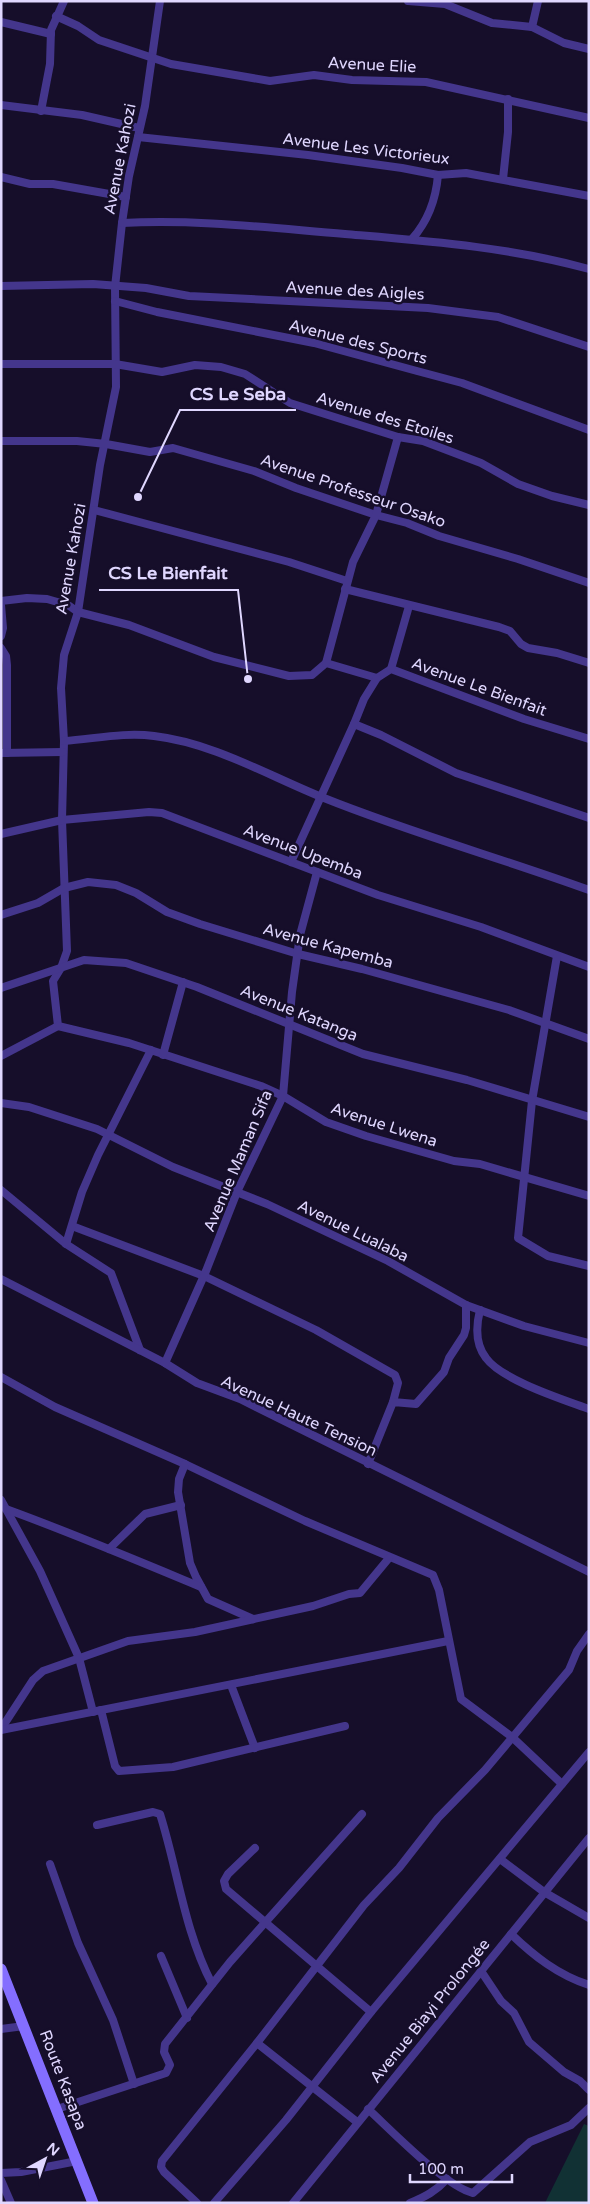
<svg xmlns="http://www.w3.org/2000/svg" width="590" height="2204" font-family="'Varela Round',sans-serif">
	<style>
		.garden { fill: #113134 }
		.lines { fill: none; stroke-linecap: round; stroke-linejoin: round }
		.minor { stroke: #44368c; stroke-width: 8 }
		.secondary { stroke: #846eff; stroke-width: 11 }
		.labels { text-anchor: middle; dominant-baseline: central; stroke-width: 5; stroke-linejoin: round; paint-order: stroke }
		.street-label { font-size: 16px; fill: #e0d7ff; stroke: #160e2a }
		.leader { fill: none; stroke: #e0d7ff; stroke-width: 2 }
		.callout-dot { fill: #e0d7ff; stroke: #160e2a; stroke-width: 2 }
		.callout-label { font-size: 18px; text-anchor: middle; font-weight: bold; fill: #e0d7ff; stroke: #160e2a; stroke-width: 5; stroke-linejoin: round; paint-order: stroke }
	</style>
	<rect width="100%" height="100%" fill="#160e2a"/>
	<path class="garden" d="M584,2124L589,2126V2203H545Z"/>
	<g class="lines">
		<g class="minor">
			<path d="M160,1L145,106L129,176L122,223L115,287L116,387L100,465L78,612L64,655L61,688L64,741L62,820L67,951L61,968L53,981L58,1026L129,1043L261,1086L283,1096L326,1122L366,1136L454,1161L480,1164L589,1196"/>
			<path d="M408,1L445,4L492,23L532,27L564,43L589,49"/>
			<path d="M56,16L78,26L99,40L171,64L270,81L314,75L352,80L426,82L589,118"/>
			<path d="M1,22L51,34"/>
			<path d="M532,27L538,1"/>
			<path d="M1,105L82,115L139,128"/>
			<path d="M41,111L50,64L51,30L64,1"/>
			<path d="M138,137L308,155L402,168L438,175L466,173L589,196"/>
			<path d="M1,177L30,184H53L126,197"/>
			<path d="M503,179L508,132V99"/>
			<path d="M122,223C197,219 270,228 345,234C427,241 510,247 589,269"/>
			<path d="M412,239C428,221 436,199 438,175"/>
			<path d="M1,286L93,284L146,288L189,296L428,308L498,317L589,347"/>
			<path d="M115,301L157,312L314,343L417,371L462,383L589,430"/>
			<path d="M1,364H115L162,372L195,365L221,367L245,374L290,403L398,437L423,441L481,463L518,484L552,496L589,505"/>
			<path d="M1,441H77L106,444L150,452L173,448L254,471L296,488L376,515L407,523L439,536L518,559L589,583"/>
			<path d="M94,510L289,562L347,581"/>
			<path d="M345,589L499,627L510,631L521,644L528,648L557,653L589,663"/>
			<path d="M1,601L27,598L47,599L68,605L78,612L129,625L214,657L289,676L312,675L326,663L377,678L391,669L524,719L589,739"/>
			<path d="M1,605L3,628L1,636"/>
			<path d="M1,648L6,656L7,665V753"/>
			<path d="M326,663L353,562L376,515L398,437"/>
			<path d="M391,669L409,606"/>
			<path d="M377,678L364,699L354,724L381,735L456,773L589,818"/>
			<path d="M64,741C94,739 124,732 154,736C214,743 269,776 324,798C411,833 501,858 589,890"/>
			<path d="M1,753L63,752"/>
			<path d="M1,834L62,820L149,812L162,813L378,895L481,927L589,967"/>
			<path d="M291,862L354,724"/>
			<path d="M1,915L38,903L64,888L88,882L116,885L136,893L167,912L200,924L298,954L362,969L509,1010L589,1039"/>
			<path d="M557,956L532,1101L518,1238L548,1256L589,1266"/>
			<path d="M1,988L84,960L126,963L197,987L363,1054L467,1080L589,1117"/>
			<path d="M163,1055L183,982"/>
			<path d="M1,1056L58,1026"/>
			<path d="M1,1103L29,1107L97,1129L173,1167L267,1204L388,1261L466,1305L524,1326L589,1343"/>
			<path d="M1,1190L66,1244L111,1273L140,1350"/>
			<path d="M72,1226L204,1276L316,1330L395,1375L398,1383L393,1402"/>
			<path d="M66,1244L82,1192L98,1155L151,1050"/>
			<path d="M1,1279L165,1363L197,1383L240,1399L589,1572"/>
			<path d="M480,1310C476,1326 475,1344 486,1358C502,1380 562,1399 589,1409"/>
			<path d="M165,1363L206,1271L237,1192L283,1096L292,992L300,935L317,872"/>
			<path d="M1,1377L55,1407L185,1464L305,1521L433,1575L439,1590L461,1699L512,1737L562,1784"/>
			<path d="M185,1464L179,1479L178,1492L190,1563L196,1577L208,1599L253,1619"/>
			<path d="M368,1464L393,1402L416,1404L444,1372L449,1358L464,1335L466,1328V1305"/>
			<path d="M1,1500L40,1571L79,1658L93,1712"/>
			<path d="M6,1509C72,1533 136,1560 201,1587"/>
			<path d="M109,1549L145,1514L181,1505"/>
			<path d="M231,1685L255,1748"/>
			<path d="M101,1710L115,1766L119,1771L173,1767L345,1726"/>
			<path d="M1,1729L33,1680L43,1671L128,1641L195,1632L313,1606L349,1594L360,1593L389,1558"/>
			<path d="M1,1730L448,1641"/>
			<path d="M97,1825L153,1812L160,1814C178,1871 184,1930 212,1984"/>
			<path d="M255,1848L228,1874L224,1881L226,1889L371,2012"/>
			<path d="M500,1859L544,1892L589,1918"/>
			<path d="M50,1864L78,1943L113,2020L134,2084"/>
			<path d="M511,1934C534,1956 558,1975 589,1985"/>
			<path d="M161,1956L187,2018"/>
			<path d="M481,1971L501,2001L514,2013L529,2042L564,2072L580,2081L589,2090"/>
			<path d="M1,2029L24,2026"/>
			<path d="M257,2043L364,1905L399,1868L438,1818L485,1770L569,1670L577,1651L589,1634"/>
			<path d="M57,2109L166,2073L170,2065L164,2052L165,2044L230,1962L362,1814"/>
			<path d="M368,2109C391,2130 446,2187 473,2193L530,2142L571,2125L589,2108"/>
			<path d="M1,2173L21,2172L77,2161"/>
			<path d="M1,2180L11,2203"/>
			<path d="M197,2203L164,2172L161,2167L162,2161L257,2043L357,2122"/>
			<path d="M214,2203L286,2120L371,2012L589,1752"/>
			<path d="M293,2203L589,1838"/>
			<path d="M410,2203C425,2197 436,2191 447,2179"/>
		</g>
		<path class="secondary" d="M1,1969L93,2203"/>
	</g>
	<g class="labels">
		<g class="street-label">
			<text transform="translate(372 65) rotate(3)">Avenue Elie</text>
			<text transform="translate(366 149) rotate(7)">Avenue Les Victorieux</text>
			<text transform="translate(120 159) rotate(-79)">Avenue Kahozi</text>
			<text transform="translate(355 291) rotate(3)">Avenue des Aigles</text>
			<text transform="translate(358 342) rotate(14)">Avenue des Sports</text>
			<text transform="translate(385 418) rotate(17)">Avenue des Etoiles</text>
			<text transform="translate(353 491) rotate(19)">Avenue Professeur Osako</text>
			<text transform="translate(71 559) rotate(-80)">Avenue Kahozi</text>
			<text transform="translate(479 687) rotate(20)">Avenue Le Bienfait</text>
			<text transform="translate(303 852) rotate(21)">Avenue Upemba</text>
			<text transform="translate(328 946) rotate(15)">Avenue Kapemba</text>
			<text transform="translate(299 1013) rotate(22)">Avenue Katanga</text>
			<text transform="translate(384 1125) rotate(18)">Avenue Lwena</text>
			<text transform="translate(238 1161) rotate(-67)">Avenue Maman Sifa</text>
			<text transform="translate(353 1231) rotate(26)">Avenue Lualaba</text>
			<text transform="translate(299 1416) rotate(25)">Avenue Haute Tension</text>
			<text transform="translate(430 2011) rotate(-51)">Avenue Biayi Prolongée</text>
			<text transform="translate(63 2080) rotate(69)">Route Kasapa</text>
		</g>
	</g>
	<path class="leader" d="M138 497L180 410H296M248 679L238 590H99"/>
	<g class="callout-dot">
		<circle cx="138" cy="497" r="5"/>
		<circle cx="248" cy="679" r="5"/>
	</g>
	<g class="callout-label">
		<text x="238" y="400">CS Le Seba</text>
		<text x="168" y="579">CS Le Bienfait</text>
	</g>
	<rect width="590" height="2204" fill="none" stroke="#e0d7ff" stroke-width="5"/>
	<g transform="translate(45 2159) rotate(40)" stroke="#160e2a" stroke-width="4" paint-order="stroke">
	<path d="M0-4L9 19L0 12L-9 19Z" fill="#e0d7ff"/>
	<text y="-8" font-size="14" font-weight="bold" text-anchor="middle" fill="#e0d7ff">N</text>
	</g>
	<path d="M410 2174v8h102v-8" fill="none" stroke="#e0d7ff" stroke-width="2.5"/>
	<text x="418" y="2174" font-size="15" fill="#e0d7ff" stroke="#160e2a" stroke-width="4" paint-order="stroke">100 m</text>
</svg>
